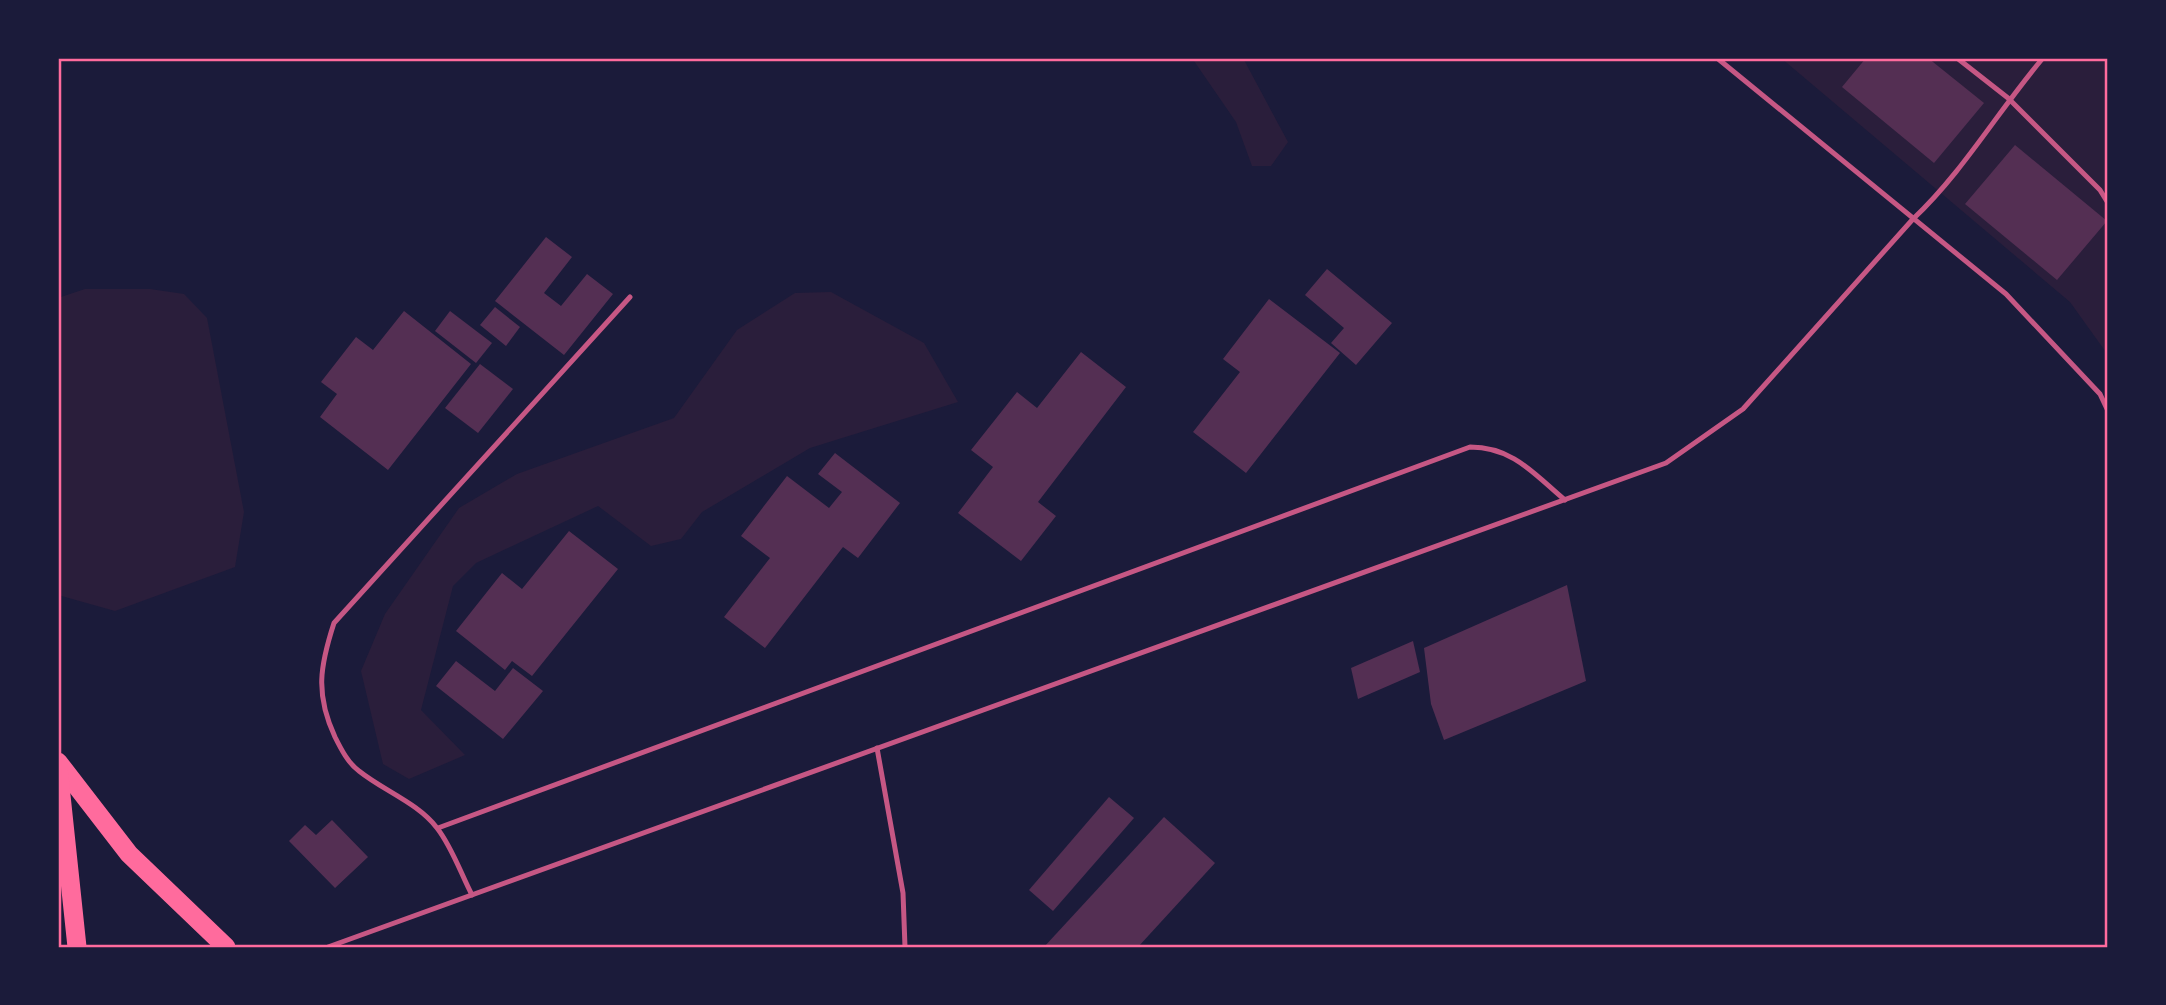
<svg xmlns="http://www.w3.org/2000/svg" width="2166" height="1005" font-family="'PT Sans Narrow',sans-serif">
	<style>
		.green { fill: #2a1e3b }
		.building { fill: #542f53 }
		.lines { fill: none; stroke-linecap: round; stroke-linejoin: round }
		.service { stroke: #c65784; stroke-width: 5 }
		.trunk { stroke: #ff6b9d; stroke-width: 19 }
		.neatline { fill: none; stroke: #ff6b9d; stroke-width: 2.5 }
	</style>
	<rect width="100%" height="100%" fill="#1b1b3a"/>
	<g class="green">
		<path d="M1188,58H1243L1288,142L1271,166H1252L1236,122L1194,61Z"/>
		<path d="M1781,58H2108V355L2070,302Z"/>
		<path d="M85,289H150L184,294L207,318L244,512L235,567L115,611L58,595V298Z"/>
		<path d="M831,292L924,343L958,402L810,448L702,512L681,539L651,546L598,506L476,563L453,586L421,710L465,755L409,779L383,764L361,671L385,614L459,508L517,474L674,418L737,330L795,293Z"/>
	</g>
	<g class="building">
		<path d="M1866,58H1928L1984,103L1934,163L1842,87Z"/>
		<path d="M2015,145L2107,221L2057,280L1965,204Z"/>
		<path d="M546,237L572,257L544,293L561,306L587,274L613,294L564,355L495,301Z"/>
		<path d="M1327,269L1392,323L1356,365L1331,343L1344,328L1305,295Z"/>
		<path d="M1269,299L1340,353L1246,473L1193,432L1240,372L1223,359Z"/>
		<path d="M495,307L520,327L506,346L480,325Z"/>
		<path d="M404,311L471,364L388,470L320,417L337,394L321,382L356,337L373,350Z"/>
		<path d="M450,311L492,343L476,363L435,331Z"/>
		<path d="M1081,352L1126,387L1038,502L1056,516L1021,561L958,513L993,467L971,450L1017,392L1037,408Z"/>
		<path d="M480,364L513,389L478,433L445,408Z"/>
		<path d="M835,453L900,503L858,558L843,547L765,648L724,617L770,558L741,536L787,476L829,508L842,492L818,474Z"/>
		<path d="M569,531L618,569L532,676L512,661L505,670L456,631L502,573L522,589Z"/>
		<path d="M1567,585L1586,681L1444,740L1431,704L1424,648Z"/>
		<path d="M1413,641L1420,672L1358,699L1351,668Z"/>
		<path d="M456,661L495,691L513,668L543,691L503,739L436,686Z"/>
		<path d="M1109,797L1134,818L1053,911L1029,890Z"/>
		<path d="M1164,817L1215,863L1138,947H1044Z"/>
		<path d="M332,820L368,857L335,888L289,841L305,825L316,835Z"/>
	</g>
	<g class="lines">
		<g class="service">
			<path d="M1717,58L2006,294L2100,394L2108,411"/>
			<path d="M1957,58L2008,98L2100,190L2108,203"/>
			<path d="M877,748L903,893L905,947"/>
			<path d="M438,828L1470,447C1513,447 1534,474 1565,500"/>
			<path d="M472,895C461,874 452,847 437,828C418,803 384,791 359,771C348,763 341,749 335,737C315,694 320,666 334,623L630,297"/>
			<path d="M328,947L1666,463L1743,409L1913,219C1963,172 1998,111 2043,58"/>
		</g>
		<g class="trunk">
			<path d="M58,762L129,854L226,947"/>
			<path d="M58,767L77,947"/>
		</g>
	</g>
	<rect width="2166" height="1005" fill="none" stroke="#1b1b3a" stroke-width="119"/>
	<rect x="60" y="60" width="2046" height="886" class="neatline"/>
</svg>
